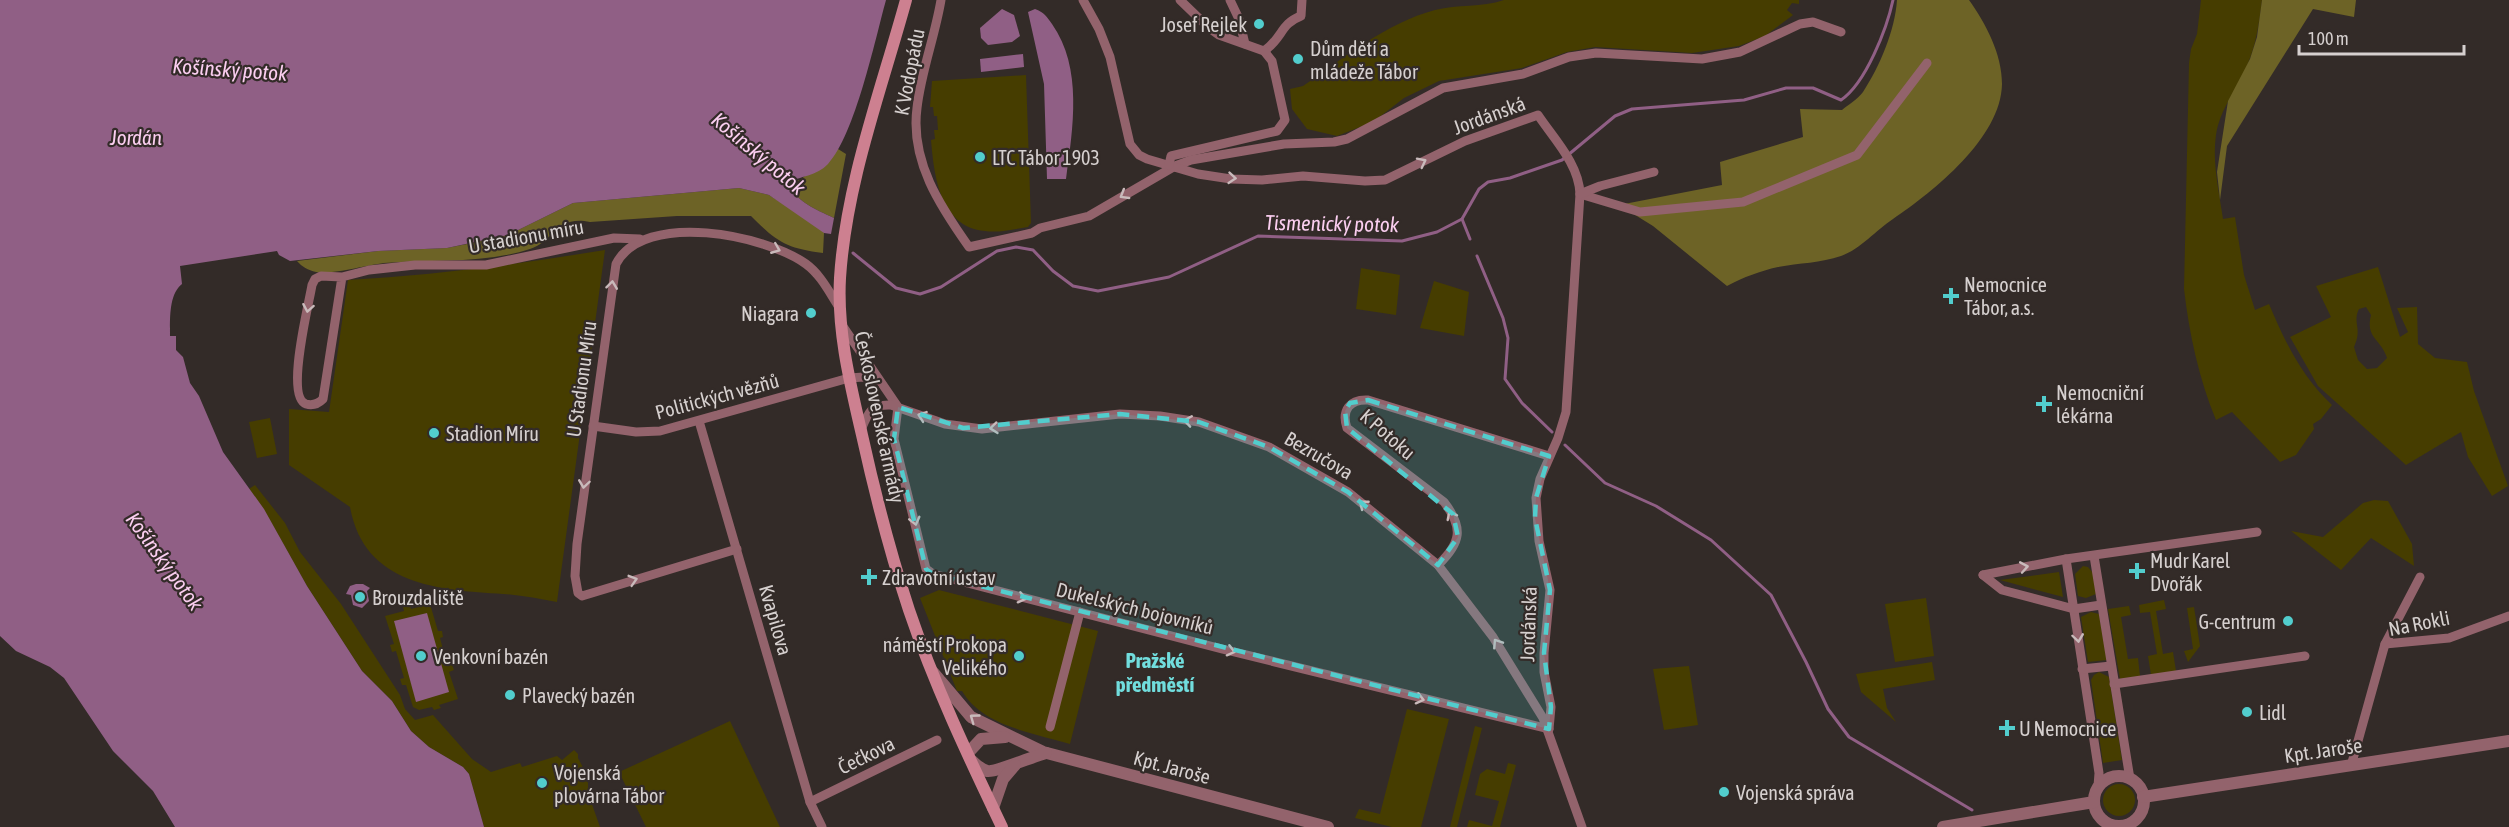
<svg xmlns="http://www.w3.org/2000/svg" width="2509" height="827" font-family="'Asap Condensed',sans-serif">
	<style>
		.green { fill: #463d00; fill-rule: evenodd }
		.forest { fill: #6d6326 }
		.water { fill: #905f85 }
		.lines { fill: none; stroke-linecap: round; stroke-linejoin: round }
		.stream { stroke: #905f85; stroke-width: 3 }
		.minor { stroke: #93636c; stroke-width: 9 }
		.tertiary { stroke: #93636c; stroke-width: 12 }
		.secondary { stroke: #cd8090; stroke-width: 12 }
		.oneway { stroke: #c9babb }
		.marked { fill: #52cdcd; fill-opacity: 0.2; stroke: #52cdcd; stroke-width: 4.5; stroke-dasharray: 12 8; stroke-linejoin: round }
		.poi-dot { fill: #52cdcd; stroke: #332b28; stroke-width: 2 }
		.labels { text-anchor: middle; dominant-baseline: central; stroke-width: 4.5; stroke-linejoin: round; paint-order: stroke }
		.poi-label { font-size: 20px; fill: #d6d0cf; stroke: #332b28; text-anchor: start }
		.street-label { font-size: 20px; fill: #d6d0cf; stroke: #332b28 }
		.water-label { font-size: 21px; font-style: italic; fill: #fbcef0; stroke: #332b28 }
		.neighbourhood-label { font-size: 21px; font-weight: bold; fill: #71dddd; stroke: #332b28 }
	</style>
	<rect width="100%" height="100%" fill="#332b28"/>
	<g class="green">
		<path d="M1504,0H1799V4L1792,3L1787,10L1793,15L1765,36L1739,46L1692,53L1595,47L1567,52L1522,68L1439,81L1404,98L1373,122L1337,136L1307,129L1292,109L1290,89L1303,86C1344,58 1386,23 1435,10C1458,4 1481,8 1504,0Z"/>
		<path d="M2201,0H2262C2259,24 2256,46 2246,68C2236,91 2220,109 2216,135C2212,162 2219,192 2223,219L2235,217L2244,275L2255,310L2269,304C2285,342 2302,377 2332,405L2321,419L2313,424L2314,429L2296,455L2280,462L2232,412L2216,420C2199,379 2189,333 2184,289L2189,63L2191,49L2197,34Z"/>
		<path d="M1026,75L1031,223L1028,227C1014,229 999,233 985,231C940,227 934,176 931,140L935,139L934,130H938L937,116H934L933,107H930L932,81Z"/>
		<path d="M605,250L557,602C539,599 521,595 503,594C438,590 364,585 350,507L289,465V409L329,412L348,280C434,275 519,264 605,250Z"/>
		<path d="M2378,267L2400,337L2408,332L2397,308L2417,307L2418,344L2435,358L2467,362L2474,391L2508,486L2492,496L2468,457L2461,432L2406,465L2318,386L2290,337L2331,317L2316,286ZM2366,307L2371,315C2365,338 2381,339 2387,358L2377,368L2367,369L2358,360L2354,347C2363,328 2352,323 2359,309Z"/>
		<path d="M1361,268L1400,275L1396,315L1356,309Z"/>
		<path d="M1434,281L1469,292L1464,336L1420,328Z"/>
		<path d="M270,418L277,454L257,458L249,422Z"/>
		<path d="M255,485L285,523L300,552L341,604L400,695L405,709L415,720L433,715L472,759L491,772L520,763L522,767L557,756L562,760L574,750L578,754V758L588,777V793L600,827H484L469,774L463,767L429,747L411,731L392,701L362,671L307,586L264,510L249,489Z"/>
		<path d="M2374,500L2388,501L2412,544L2414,566L2371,538L2341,570L2291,531L2323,537L2363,503Z"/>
		<path d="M2083,566L2088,567L2093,573L2096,594L2086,598L2078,596L2075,574Z"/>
		<path d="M2059,572L2063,597L2000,580Z"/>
		<path d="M939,590L1098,631L1070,744C1034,733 982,726 962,691H957L920,598Z"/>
		<path d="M1926,598L1934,656L1895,662L1885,604Z"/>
		<path d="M2164,600L2166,609L2156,611L2163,654L2173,652L2176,671L2151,675L2148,656L2157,654L2150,612L2140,613L2139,605Z"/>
		<path d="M430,604L438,631H442L443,637L440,638L447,665L452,664L454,670L449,672L458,699L439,705L441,708L434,710L432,707L419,710L413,707L406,685H402L400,679L404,678L396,651L392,652L390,645L394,644L385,616L404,611L403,607L410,605L411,609Z"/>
		<path d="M2129,606L2131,615L2121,617L2128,659L2138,658L2140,676L2120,679L2108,609Z"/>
		<path d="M2194,607L2200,646L2188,662L2184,651L2193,649L2187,608Z"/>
		<path d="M2091,612L2099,614L2107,660L2088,662L2081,617Z"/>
		<path d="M1932,662L1935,680L1883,689L1887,708L1896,722L1861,692L1856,674Z"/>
		<path d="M1689,666L1698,725L1664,730L1653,669Z"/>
		<path d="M2099,672L2109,677L2122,760L2103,763L2091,680L2094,675Z"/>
		<path d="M1407,709L1449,719L1421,827H1392L1355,818L1359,809L1380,814Z"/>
		<path d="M730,721L780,827H646L619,772Z"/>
		<path d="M1475,726L1482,728L1457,827H1450Z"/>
		<path d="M1508,763L1516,765L1500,827H1467L1469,820L1492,826L1499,801L1475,795L1480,774L1487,769L1505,774Z"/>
		<circle cx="2119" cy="800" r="16"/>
	</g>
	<g class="forest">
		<path d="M1897,0H1969C1986,24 2002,54 2002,84C2001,138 1934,191 1893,219C1876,230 1861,249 1841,256C1821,263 1799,263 1778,267C1760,271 1744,277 1727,286L1653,226L1619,205L1722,185L1720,162L1803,137L1800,109L1842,110C1848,105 1858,99 1863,92C1880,66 1895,30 1897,0Z"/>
		<path d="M2262,0H2356L2354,17L2313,9L2227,146L2220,200L2217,172L2228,101L2250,59L2257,37Z"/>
		<path d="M838,149L846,154L834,218C815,209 797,202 787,183L800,180Z"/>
		<path d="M739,188L769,195L820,227L824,233L823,253C786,248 777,242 751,216H677L590,222C555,215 555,241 530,249C483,264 433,259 384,263C367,265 332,275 316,272C308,270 302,267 297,261L378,251L447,248L472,243L508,235L573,203Z"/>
	</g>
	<g class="water">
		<path d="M0,0H886C875,40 855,135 828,164C817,176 800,176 787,183C797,202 815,209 834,218L831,234L824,233L769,195L739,188L573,203L508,235L447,248L378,251L290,261L279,255L277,251L180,266L182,284C169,294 170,318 170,336H176V350L183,357L190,383L199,396L223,452L264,509L307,586L362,671L392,701L411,731L429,747L463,767L469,774L484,827H175L153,791L113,751L64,678L50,667L16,651L0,636Z"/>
		<path d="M1002,9L1014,15L1020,36L1012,42L988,45L981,38L980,28Z"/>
		<path d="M1035,9C1044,12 1047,17 1052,24C1083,68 1073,128 1066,179H1047L1044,84L1028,12Z"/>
		<path d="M1023,54L1024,67L981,72L980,59Z"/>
		<path d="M356,584H363L370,588L367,591L369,601L362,608L353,605L351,595L346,594L350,586Z"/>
		<path d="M427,613L449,692L416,702L394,621Z"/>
	</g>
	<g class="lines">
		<g class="stream">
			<path d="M1462,219L1470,239"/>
			<path d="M853,253L896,288L920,294L941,287L997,251L1016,247L1033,250L1053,271L1073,286L1098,291L1169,277L1258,236L1402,241L1437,232L1462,219L1479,189L1488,182L1510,178L1562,160L1615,116L1632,109L1744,100L1786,88H1813L1841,100C1866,83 1887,28 1893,0"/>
			<path d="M1477,256L1503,318L1508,338L1505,379L1522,403L1552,432"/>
			<path d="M1565,445L1605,483L1656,506L1711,540L1771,595L1806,662L1828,709L1849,737L1972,810"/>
		</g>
		<g class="minor">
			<path d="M941,0C935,36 921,72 917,108C910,161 940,206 969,247L1032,233L1040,228L1089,216L1175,166L1191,160L1284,144L1334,142L1347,139L1443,88L1523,74L1569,57L1596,53L1702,59L1740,52L1800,24L1813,22L1841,32"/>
			<path d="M1083,0L1099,29L1110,57L1130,144L1139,155L1147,159L1198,174L1231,179L1262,180L1303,176L1365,181L1385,180L1465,141L1538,115C1554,139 1579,164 1580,194L1566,412L1558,438L1540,479L1536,498L1539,541L1550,590L1544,653V672L1551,707L1549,729"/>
			<path d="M1230,0L1239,19L1245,44"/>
			<path d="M1264,51C1283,38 1280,24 1301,16L1302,0"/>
			<path d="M1169,165L1171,156L1277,131L1285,120L1272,61L1264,51L1219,35L1208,27L1180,0"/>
			<path d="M1580,194L1640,212L1743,202L1857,155L1927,63"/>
			<path d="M1580,194L1600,186L1654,172"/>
			<path d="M342,277L323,399C318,404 313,406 306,404C285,397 309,304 312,285L315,279L321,276L342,277L369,270L415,265H486L614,238L640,239"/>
			<path d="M842,325L898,407"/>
			<path d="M898,407L894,439L926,569L933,574L1222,649L1549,729"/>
			<path d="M699,421L810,802L822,827"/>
			<path d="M593,426L636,432L660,431L849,378L864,377L879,381"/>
			<path d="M861,430C868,413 871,404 891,405L945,424L982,429L1120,414L1160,416L1199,422L1269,447L1348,492L1438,565L1493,637L1543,718L1582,827"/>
			<path d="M737,549L582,596L578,593L575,576L577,544L616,264C644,210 766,235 806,264C821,275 829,292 839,307"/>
			<path d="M2094,556L2130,779"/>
			<path d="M2066,559L2099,773L2098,786"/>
			<path d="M1438,565C1461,543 1464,528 1444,502L1347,428C1341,410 1350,399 1368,400L1549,456"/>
			<path d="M1983,575L2066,559L2257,532"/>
			<path d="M1983,575L2002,590L2074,609L2101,605"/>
			<path d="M2385,644L2449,638L2509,616"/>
			<path d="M2082,669L2111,666"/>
			<path d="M2114,684L2305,656"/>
			<path d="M1050,727L1080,612"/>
			<path d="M2351,766L2385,644L2420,577"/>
			<path d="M810,802L937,740"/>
			<path d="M2127,824L2128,827"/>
		</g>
		<g class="tertiary">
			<path d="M933,672L971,717L1043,752L1328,827"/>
			<path d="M968,753L981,739L1005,737"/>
			<path d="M971,760C975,764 981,769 987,771C994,773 1034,756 1046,753"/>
			<circle cx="2119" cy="801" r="25"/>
			<path d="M2143,797L2509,741"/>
			<path d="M993,808L1003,779L1015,765"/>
			<path d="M1943,827L2094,802"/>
		</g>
		<path class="secondary" d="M906,0C881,91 846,183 840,278C837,331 850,383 862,435C875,494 890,552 909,610C934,684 968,756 1002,827"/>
	</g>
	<defs><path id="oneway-chevron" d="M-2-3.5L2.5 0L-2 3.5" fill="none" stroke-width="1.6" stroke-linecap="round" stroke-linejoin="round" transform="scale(1.5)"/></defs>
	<g class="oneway">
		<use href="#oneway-chevron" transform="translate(1422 162) rotate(-27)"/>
		<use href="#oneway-chevron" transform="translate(1232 178) rotate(5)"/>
		<use href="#oneway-chevron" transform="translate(1124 195) rotate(149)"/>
		<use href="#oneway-chevron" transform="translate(776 249) rotate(22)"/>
		<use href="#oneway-chevron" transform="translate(612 285) rotate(-83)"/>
		<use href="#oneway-chevron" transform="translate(308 308) rotate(100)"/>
		<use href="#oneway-chevron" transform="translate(922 416) rotate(-160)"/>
		<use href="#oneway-chevron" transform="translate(1188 421) rotate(-171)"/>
		<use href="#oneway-chevron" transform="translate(994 428) rotate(174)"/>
		<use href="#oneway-chevron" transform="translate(584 484) rotate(98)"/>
		<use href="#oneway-chevron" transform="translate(1363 504) rotate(-141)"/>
		<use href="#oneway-chevron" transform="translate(1451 515) rotate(-117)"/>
		<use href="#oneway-chevron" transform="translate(915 521) rotate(76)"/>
		<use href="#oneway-chevron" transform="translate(2024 567) rotate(-10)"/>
		<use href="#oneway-chevron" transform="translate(633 580) rotate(-17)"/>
		<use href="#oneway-chevron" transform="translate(1022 598) rotate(14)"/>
		<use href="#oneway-chevron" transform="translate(2078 638) rotate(82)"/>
		<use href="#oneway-chevron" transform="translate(1497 643) rotate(-123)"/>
		<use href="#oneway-chevron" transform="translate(1231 651) rotate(14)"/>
		<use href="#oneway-chevron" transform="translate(1420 699) rotate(14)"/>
		<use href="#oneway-chevron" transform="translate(974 718) rotate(-144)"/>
	</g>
	<path class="marked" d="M1368,400L1549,456L1536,498L1535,518L1550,590L1544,653L1551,707L1549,729L933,574L926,569L894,439L898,407L963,428L1120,414L1199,422L1269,447L1348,492L1438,565L1458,537L1453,514L1347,428L1345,411L1350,403Z"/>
	<g class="poi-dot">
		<circle cx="1259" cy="24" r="6"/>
		<circle cx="1298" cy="59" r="6"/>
		<circle cx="980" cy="157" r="6"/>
		<path d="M1948 287h6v6h6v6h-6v6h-6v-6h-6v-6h6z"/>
		<circle cx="811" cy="313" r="6"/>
		<path d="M2041 395h6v6h6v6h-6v6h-6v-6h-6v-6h6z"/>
		<circle cx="434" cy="433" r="6"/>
		<path d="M2134 562h6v6h6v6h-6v6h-6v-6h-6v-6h6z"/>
		<path d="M866 568h6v6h6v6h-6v6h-6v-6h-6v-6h6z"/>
		<circle cx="360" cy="597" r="6"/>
		<circle cx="2288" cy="621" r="6"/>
		<circle cx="421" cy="656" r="6"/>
		<circle cx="1019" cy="656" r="6"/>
		<circle cx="510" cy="695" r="6"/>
		<circle cx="2247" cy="712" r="6"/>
		<path d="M2004 719h6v6h6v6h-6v6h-6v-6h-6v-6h6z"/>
		<circle cx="542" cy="783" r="6"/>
		<circle cx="1724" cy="792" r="6"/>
	</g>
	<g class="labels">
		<g class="poi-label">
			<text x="1247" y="24" text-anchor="end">Josef Rejlek</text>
			<text x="1310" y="48">Dům dětí a<tspan x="1310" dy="23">mládeže Tábor</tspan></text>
			<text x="992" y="157">LTC Tábor 1903</text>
			<text x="1964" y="284">Nemocnice<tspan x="1964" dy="23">Tábor, a.s.</tspan></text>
			<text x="799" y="313" text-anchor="end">Niagara</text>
			<text x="2056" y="392">Nemocniční<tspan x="2056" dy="23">lékárna</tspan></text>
			<text x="446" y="433">Stadion Míru</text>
			<text x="2150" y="560">Mudr Karel<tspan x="2150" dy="23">Dvořák</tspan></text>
			<text x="882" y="577">Zdravotní ústav</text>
			<text x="372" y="597">Brouzdaliště</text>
			<text x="2276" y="621" text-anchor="end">G-centrum</text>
			<text x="1007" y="644" text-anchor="end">náměstí Prokopa<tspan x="1007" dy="23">Velikého</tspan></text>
			<text x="433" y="656">Venkovní bazén</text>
			<text x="522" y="695">Plavecký bazén</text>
			<text x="2259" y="712">Lidl</text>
			<text x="2019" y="728">U Nemocnice</text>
			<text x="554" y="772">Vojenská<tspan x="554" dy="23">plovárna Tábor</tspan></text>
			<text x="1736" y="792">Vojenská správa</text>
		</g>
		<g class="street-label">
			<text transform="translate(909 72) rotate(-79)">K Vodopádu</text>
			<text transform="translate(1489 115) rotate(-20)">Jordánská</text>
			<text transform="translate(526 236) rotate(-10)">U stadionu míru</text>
			<text transform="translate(581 379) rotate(-82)">U Stadionu Míru</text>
			<text transform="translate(717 396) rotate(-15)">Politických vězňů</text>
			<text transform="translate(880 417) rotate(78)">Československé armády</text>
			<text transform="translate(1388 434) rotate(41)">K Potoku</text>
			<text transform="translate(1319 455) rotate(30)">Bezručova</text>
			<text transform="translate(1135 608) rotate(14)">Dukelských bojovníků</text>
			<text transform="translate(776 620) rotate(74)">Kvapilova</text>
			<text transform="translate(2419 623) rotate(-11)">Na Rokli</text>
			<text transform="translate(1528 624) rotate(-88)">Jordánská</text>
			<text transform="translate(2323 750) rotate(-8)">Kpt. Jaroše</text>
			<text transform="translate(866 755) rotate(-26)">Čečkova</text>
			<text transform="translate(1172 767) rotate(15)">Kpt. Jaroše</text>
		</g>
		<g class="water-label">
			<text transform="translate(230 69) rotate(4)">Košínský potok</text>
			<text x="136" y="137">Jordán</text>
			<text transform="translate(759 153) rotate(40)">Košínský potok</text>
			<text transform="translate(1332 223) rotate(1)">Tismenický potok</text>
			<text transform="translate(165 561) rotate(54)">Košínský potok</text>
		</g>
		<g class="neighbourhood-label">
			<text x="1155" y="660">Pražské<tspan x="1155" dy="24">předměstí</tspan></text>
		</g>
	</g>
	<path d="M2299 45v9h165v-9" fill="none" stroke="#d6d0cf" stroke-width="3"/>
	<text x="2308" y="45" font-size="18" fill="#d6d0cf" stroke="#332b28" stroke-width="4.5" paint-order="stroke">100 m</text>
</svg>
